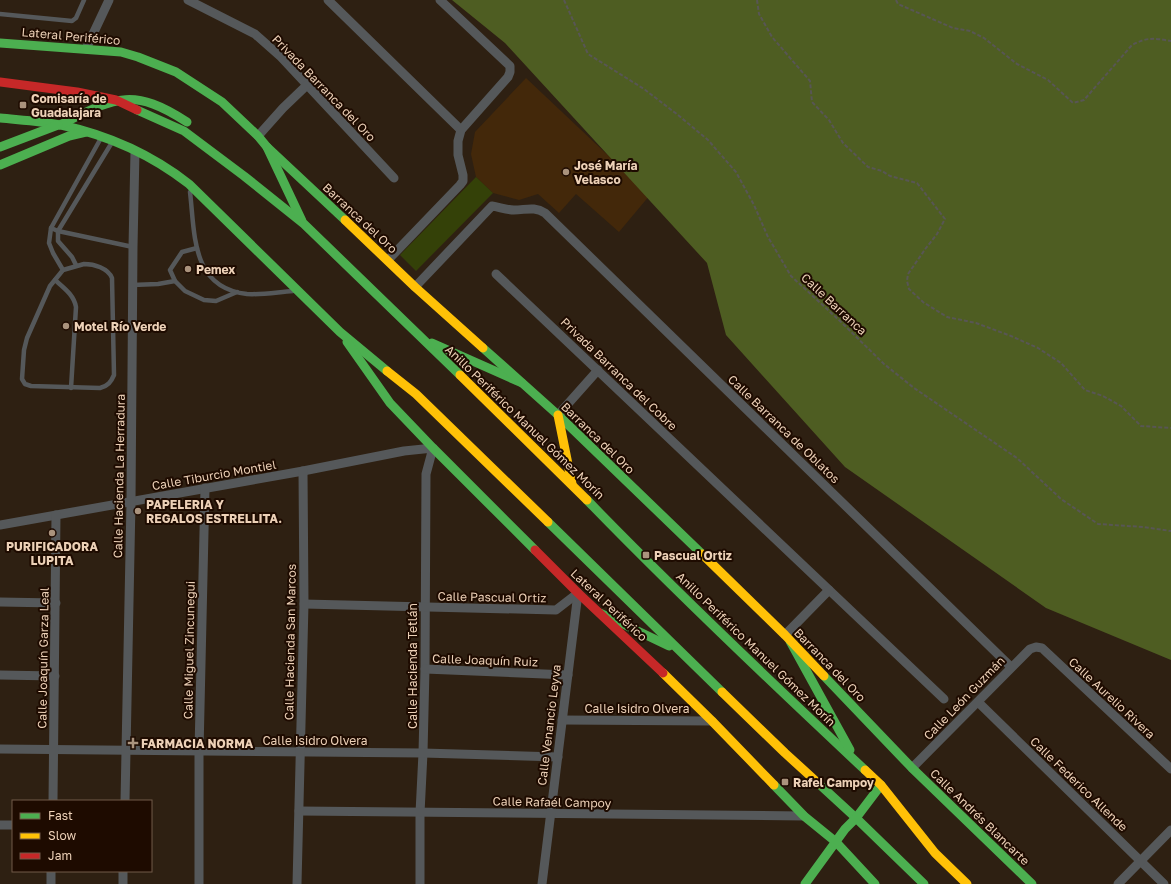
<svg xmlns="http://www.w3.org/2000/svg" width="1171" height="884" font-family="'Golos Text',sans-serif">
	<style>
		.built { fill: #43280a }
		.green { fill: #344108 }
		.forest { fill: #4e5d22 }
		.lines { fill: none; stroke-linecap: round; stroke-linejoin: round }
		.path { stroke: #585654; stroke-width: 2; stroke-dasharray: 4 2; stroke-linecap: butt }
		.lane { stroke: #55585a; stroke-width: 4.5 }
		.street { stroke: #55585a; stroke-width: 9 }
		.fast { stroke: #4caf50; stroke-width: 9 }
		.slow { stroke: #ffc107; stroke-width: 9 }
		.jam { stroke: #c62828; stroke-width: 9 }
		.poi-dot { fill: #aa937d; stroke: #1e0b00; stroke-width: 1.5 }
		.labels { text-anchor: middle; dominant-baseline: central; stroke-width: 4; stroke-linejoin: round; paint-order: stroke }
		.street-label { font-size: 12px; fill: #edd1b7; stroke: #1e0b00 }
		.poi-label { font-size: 12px; font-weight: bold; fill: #edd1b7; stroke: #1e0b00; text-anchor: start }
	</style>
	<rect width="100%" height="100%" fill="#2e2012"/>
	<path class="built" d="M526,78L650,195L619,232L576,194L559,213L538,194L519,200L493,193L476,177L471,154L475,132Z"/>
	<path class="green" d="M476,177L493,193L416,271L400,255Z"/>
	<path class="forest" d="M452,0H1171V660L1046,608L845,467L726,335L707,263L505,43Z"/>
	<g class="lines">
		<g class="path">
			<path d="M564,0L588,54L644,89L678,115L708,140L736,172L754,205L768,237L791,276L841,322L884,364L914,388L1017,458L1061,499L1098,524L1143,527L1171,531"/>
			<path d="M757,0L759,14L772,37L810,81L812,102L829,120L843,143L868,167L882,171L890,176L917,183L945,219L937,234L926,248L908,274L907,281L909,289L923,302L947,317L976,323L1011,336L1038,348L1061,363L1085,390L1103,396L1121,406L1141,426L1171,428"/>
			<path d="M896,0L898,4L953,28L970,31L984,38L1017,64L1048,80L1073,103L1084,100L1132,45C1147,37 1154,38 1171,41"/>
		</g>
		<g class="lane">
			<path d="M0,14L72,21L76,18L84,0"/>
			<path d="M190,192C195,234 191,288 247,294C262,295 278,292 293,291"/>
			<path d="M51,228L58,231L133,247"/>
			<path d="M197,248L182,252L170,270L175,281L185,291L204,300L216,301L237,292"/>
			<path d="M84,264C94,264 108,268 112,278L114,375C111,382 108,386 100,388L31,386L25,384L22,379L24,350L27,338L50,286L63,270Z"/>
			<path d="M76,265L72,257L58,241V231L111,144"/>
			<path d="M63,270L53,253L49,243L51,228L101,138"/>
			<path d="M55,280C64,288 74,295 76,307L71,388"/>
			<path d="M132,285L158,284L175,281"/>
		</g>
		<g class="street">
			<path d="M188,0L255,34L281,57L394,178"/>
			<path d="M328,0L461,130"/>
			<path d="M86,49L109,0"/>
			<path d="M258,136L283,108L307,85"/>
			<path d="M388,260L460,185L463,181V175L458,155V141L461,130L508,77L510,72V66L440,0"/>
			<path d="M496,274L944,699"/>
			<path d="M415,287L492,206C499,207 507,210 514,210C526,210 534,206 545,213L1011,667"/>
			<path d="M558,415L598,370"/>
			<path d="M0,525L303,471L404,451L433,448L426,474L425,669L423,753L420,813V884"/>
			<path d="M0,602L56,603"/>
			<path d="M304,604L556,610L578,593"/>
			<path d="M785,635L829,590"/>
			<path d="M425,669L568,675"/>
			<path d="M0,675L55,676"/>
			<path d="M978,702L1164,884"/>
			<path d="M562,720L712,721"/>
			<path d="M0,749L423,753L558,757"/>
			<path d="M912,768L1030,649L1036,647L1042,648L1171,769"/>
			<path d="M53,801L56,515"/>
			<path d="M125,801L131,502L133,247L135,151"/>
			<path d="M299,811L804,816"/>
			<path d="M0,825H13"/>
			<path d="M51,884V871"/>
			<path d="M123,884V871"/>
			<path d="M199,884V751L205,488"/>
			<path d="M297,884L304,604L303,471"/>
			<path d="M542,884L578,593"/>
			<path d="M1118,884L1171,830"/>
		</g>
		<g class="fast">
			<path d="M0,43L121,52L138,57L176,72L222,102L258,136L267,147L345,220"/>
			<path d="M137,110L184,131L244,176L304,224L460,375"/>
			<path d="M0,118C20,120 41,121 61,125C107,135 152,155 189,184L340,332L387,371"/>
			<path d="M60,125C114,98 132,86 187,122"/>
			<path d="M0,147L58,125"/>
			<path d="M267,147L302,221"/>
			<path d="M0,165L69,136L86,132"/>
			<path d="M347,342L390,403L433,448L535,550"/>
			<path d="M432,343L522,383"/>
			<path d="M483,348L558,415L702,554"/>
			<path d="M587,500C677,593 771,682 865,770"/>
			<path d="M548,522L722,692"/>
			<path d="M600,613L669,646"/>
			<path d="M790,641L850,750"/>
			<path d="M824,676L912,768L1032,884"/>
			<path d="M819,784L856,818L924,884"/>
			<path d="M774,785L804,816L836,842L875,884"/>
			<path d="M805,884L845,829L856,818L881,785"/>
		</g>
		<g class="slow">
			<path d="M345,220L415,287L483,348"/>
			<path d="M387,371L416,394L548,522"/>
			<path d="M460,375L587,500"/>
			<path d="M558,415L572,484"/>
			<path d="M702,554L785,635L824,676"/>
			<path d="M663,673L712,721L774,785"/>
			<path d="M722,692L785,753L819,784"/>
			<path d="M865,770L881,785L935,853L967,884"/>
		</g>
		<g class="jam">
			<path d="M0,82L77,92L116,100L137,110"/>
			<path d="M535,550L578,593L663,673"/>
		</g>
	</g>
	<g class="poi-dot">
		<rect x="19" y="101" width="8" height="8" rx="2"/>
		<circle cx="566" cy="172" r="4"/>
		<circle cx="188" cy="269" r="4"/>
		<circle cx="66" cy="326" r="4"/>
		<circle cx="138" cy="511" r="4"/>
		<circle cx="52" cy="533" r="4"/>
		<rect x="642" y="551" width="8" height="8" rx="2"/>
		<path d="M131 737h4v4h4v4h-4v4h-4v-4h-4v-4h4z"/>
		<rect x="781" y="778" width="8" height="8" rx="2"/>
	</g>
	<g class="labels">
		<g class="street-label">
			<text transform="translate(71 36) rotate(5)">Lateral Periférico</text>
			<text transform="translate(324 88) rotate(46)">Privada Barranca del Oro</text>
			<text transform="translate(360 218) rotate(43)">Barranca del Oro</text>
			<text transform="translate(834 304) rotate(43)">Calle Barranca</text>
			<text transform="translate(619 374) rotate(44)">Privada Barranca del Cobre</text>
			<text transform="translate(525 422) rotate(44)">Anillo Periférico Manuel Gómez Morín</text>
			<text transform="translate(784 429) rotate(44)">Calle Barranca de Oblatos</text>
			<text transform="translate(598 438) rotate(44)">Barranca del Oro</text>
			<text transform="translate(214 475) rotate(-10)">Calle Tiburcio Montiel</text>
			<text transform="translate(119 476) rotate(-89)">Calle Hacienda La Herradura</text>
			<text transform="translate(492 597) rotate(1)">Calle Pascual Ortiz</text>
			<text transform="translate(609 605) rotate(43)">Lateral Periférico</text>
			<text transform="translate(290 642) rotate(-89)">Calle Hacienda San Marcos</text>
			<text transform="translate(756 649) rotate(44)">Anillo Periférico Manuel Gómez Morín</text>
			<text transform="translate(189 650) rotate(-89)">Calle Miguel Zincunegui</text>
			<text transform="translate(43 658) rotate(-89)">Calle Joaquín Garza Leal</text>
			<text transform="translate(485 660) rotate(2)">Calle Joaquín Ruiz</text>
			<text transform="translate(830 665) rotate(46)">Barranca del Oro</text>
			<text transform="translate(412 666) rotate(-90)">Calle Hacienda Tetlán</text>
			<text transform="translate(964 698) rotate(-46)">Calle León Guzmán</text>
			<text transform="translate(1112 698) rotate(43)">Calle Aurelio Rivera</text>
			<text x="637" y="708">Calle Isidro Olvera</text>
			<text transform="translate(549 725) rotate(-83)">Calle Venancio Leyva</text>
			<text x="315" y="740">Calle Isidro Olvera</text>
			<text transform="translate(1079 784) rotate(44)">Calle Federico Allende</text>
			<text transform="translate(552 802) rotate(1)">Calle Rafaél Campoy</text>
			<text transform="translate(980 817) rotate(44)">Calle Andrés Blancarte</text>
		</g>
		<g class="poi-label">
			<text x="31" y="98">Comisaría de<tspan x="31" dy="14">Guadalajara</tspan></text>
			<text x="574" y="165">José María<tspan x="574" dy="14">Velasco</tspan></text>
			<text x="196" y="269">Pemex</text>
			<text x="74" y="326">Motel Río Verde</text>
			<text x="146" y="504">PAPELERIA Y<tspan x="146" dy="14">REGALOS ESTRELLITA.</tspan></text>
			<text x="52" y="546" text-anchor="middle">PURIFICADORA<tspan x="52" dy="14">LUPITA</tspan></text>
			<text x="654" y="555">Pascual Ortiz</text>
			<text x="141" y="743">FARMACIA NORMA</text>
			<text x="793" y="782">Rafel Campoy</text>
		</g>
	</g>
	<rect x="12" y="800" width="140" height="72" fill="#1e0b00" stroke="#715a49"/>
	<rect x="20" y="813" width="20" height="6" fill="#4caf50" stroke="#715a49"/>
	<text x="48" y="820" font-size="12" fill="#edd1b7">Fast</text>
	<rect x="20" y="833" width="20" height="6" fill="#ffc107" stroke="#715a49"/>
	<text x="48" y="840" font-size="12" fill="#edd1b7">Slow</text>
	<rect x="20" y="853" width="20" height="6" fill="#c62828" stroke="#715a49"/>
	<text x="48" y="860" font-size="12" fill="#edd1b7">Jam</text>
</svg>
